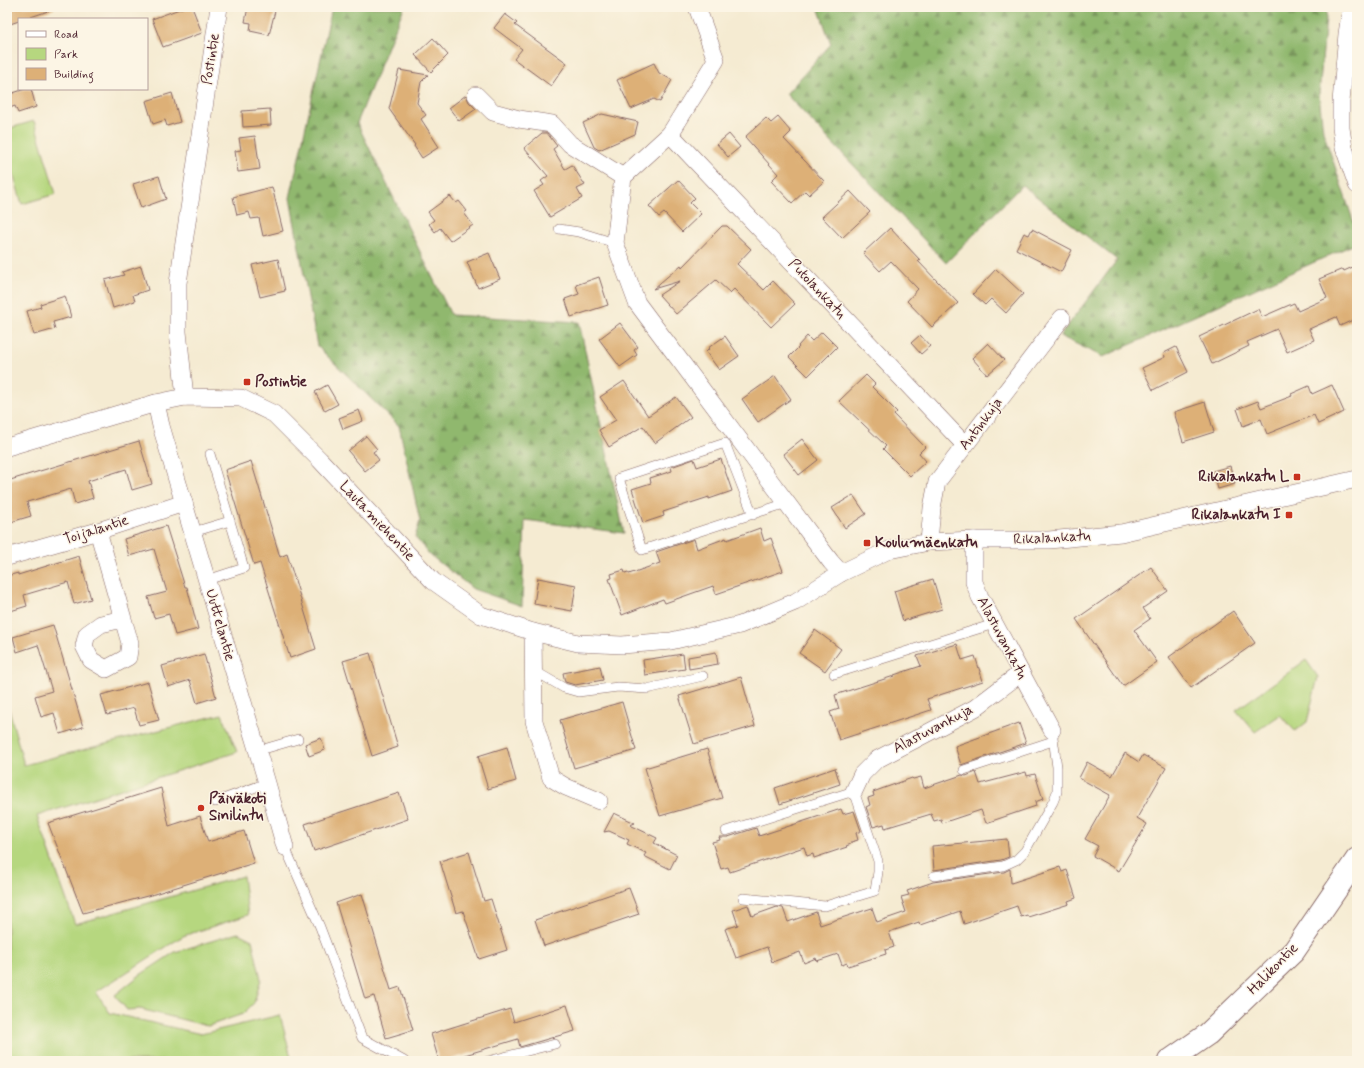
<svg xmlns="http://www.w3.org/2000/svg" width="1364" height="1068" font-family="Mynerve,sans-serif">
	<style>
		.green { fill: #b6d77f; stroke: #807b55 }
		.forest { fill: url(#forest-firs); stroke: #6d6c4c }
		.building { fill: #ddb077 }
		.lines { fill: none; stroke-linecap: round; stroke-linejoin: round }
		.service-casing { stroke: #866665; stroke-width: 10 }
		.minor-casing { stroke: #866665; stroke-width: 18 }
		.secondary-casing { stroke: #866665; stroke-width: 24 }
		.service { stroke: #fff; stroke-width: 9 }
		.minor { stroke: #fff; stroke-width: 17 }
		.secondary { stroke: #fff; stroke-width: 22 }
		.poi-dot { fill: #c8321e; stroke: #fcf5e5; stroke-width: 1.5 }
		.labels { text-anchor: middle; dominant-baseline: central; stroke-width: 3; stroke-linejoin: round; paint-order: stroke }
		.street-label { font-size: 15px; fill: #4a1f2b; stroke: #fcf5e5 }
		.poi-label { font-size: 15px; font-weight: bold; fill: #4a1f2b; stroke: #fcf5e5; text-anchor: start }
	</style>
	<defs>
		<pattern id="forest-firs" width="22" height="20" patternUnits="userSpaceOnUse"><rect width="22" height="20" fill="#90b86e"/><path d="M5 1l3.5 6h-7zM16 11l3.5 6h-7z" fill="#78955b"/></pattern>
	</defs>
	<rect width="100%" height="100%" fill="#fcf5e5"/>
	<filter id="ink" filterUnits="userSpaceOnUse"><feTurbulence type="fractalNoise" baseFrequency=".025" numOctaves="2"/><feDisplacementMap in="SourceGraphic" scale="8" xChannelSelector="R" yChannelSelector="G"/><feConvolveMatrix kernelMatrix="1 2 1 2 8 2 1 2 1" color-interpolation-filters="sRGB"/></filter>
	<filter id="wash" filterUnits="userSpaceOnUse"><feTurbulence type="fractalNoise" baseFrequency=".012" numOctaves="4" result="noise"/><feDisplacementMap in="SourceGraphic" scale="16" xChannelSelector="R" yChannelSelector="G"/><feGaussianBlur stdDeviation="0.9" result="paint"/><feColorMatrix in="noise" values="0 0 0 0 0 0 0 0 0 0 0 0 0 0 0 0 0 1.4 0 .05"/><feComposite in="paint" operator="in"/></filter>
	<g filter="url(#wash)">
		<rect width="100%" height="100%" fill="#f5ebd2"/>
		<g class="green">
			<path d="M34,121L56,194L22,204L7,152V129Z"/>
			<path d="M1306,660L1318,677L1307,722L1295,731L1280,715L1255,732L1236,710Z"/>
			<path d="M7,702L24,765L222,714L237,752L37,816L75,924L243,876L248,915L183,936L96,992L110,1013L201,1034L280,1015L292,1061H7Z"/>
			<path d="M238,933L252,940L261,979L254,1003L243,1014L208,1026L140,1009L127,1010L115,995L140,975L175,952Z"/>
		</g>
		<g class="forest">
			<path d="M332,7H404L357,123L451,315L579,322L624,533L525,520L522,606L473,589L430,555L415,537L420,521L399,426L317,346L290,198Z"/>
			<path d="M818,7H1327L1319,94L1323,131L1357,232V243L1103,357L1060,336L1117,260L1022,185L946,263L786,94L831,44Z"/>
		</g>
		<g id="blocks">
			<g class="building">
				<path d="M7,7H54V9L25,19H19V21L7,25Z"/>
				<path d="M185,7H192L202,33L163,47L152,19Z"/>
				<path d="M248,7H276L269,35L250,31L251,23L245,22Z"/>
				<path d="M505,14L517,23L515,25L567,63L551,86L514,59L522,49L494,28Z"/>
				<path d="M433,38L448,55L431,72L415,55Z"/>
				<path d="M654,63L659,73L672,80L660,102L654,99L631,109L617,80Z"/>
				<path d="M399,70L428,75L421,82L417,103L426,115L421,119L439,147L422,158L414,146L415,145L389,109Z"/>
				<path d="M25,89H31L36,107L18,113L15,106L7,109V95Z"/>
				<path d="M172,93L180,122L167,126L165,120L153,124L146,101Z"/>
				<path d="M466,95L469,102L476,109L459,121L449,108Z"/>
				<path d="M270,109L271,125L243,127L242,111Z"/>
				<path d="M602,114L638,122L635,134L599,150L594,147L583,123Z"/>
				<path d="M778,117L791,132L784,139L824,181L809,195L805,191L792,203L771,181L778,174L745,137L766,118L771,123Z"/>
				<path d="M542,133H547L557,146L553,149L565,169L572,165L585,185L577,189L582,198L550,217L534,191L544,185L541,181L548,176L524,148Z"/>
				<path d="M729,134L740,147L728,157L717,144Z"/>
				<path d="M255,136L260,169L238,172L235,151L241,150L239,138Z"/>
				<path d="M159,176L166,199L141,208L133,184Z"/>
				<path d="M678,180L695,198L690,203L701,214L682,232L664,213L659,217L649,206Z"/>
				<path d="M272,187L283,231L263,236L259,218L251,219L249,212L237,215L233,197Z"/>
				<path d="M850,191L870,212L842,238L822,217Z"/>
				<path d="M450,196L456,203L459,201L467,211L464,213L473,225L450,241L440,228L435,232L429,224L434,220L428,212Z"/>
				<path d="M722,226H727L751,249L737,264L764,290L773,281L795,304L771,327L734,289L730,293L716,280L676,314L659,295L680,281L653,289L681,265L682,267Z"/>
				<path d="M890,228L920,260L918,261L958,303L932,327L907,301L918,289L891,261L880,271L863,253Z"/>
				<path d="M1032,229L1072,250L1061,272L1016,249L1024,233L1029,235Z"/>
				<path d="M489,253L500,279L478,288L467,262Z"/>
				<path d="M278,259L285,291L260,297L252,265Z"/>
				<path d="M1357,265V318L1340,326L1336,317L1309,329L1314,340L1287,352L1277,329L1247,342L1249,346L1212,364L1199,337L1258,309L1262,317L1294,303L1298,311L1327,298L1319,279L1343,269L1344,271Z"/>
				<path d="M141,266L148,290L133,295L135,301L113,308L105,280L124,275L122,272Z"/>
				<path d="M996,269L1023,294L1006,313L991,299L985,305L973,294Z"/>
				<path d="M599,277L608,305L571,317L565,299L579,294L576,285Z"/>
				<path d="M65,296L71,317L53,322L55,329L34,335L27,311L41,307L40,304Z"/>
				<path d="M620,323L638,347L634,350L637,355L620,367L599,339Z"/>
				<path d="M822,332L837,347L808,376L789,357L799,347L798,346L807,336L812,341Z"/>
				<path d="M920,335L930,346L921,354L911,343Z"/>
				<path d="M725,336L739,356L719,370L706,352L709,349L708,348Z"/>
				<path d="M988,343L1004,360L987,375L972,358Z"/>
				<path d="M1176,347L1188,372L1153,390L1142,368L1165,357L1164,353Z"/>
				<path d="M866,375L875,384L872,387L897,412L894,415L925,447L919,453L926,461L910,476L883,449L886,446L839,401Z"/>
				<path d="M775,376L791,399L758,422L742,399Z"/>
				<path d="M624,381L648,416L676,397L691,417L655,443L643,426L609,447L599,430L616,420L600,397Z"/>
				<path d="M327,385L338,404L325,411L315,392Z"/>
				<path d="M1332,385L1344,412L1318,424L1314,415L1267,434L1261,419L1243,426L1237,409L1258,401L1261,408L1292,396L1291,394L1309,386L1312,394Z"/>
				<path d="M1205,402L1214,432L1183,442L1174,412Z"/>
				<path d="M359,410L363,421L343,429L339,418Z"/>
				<path d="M366,436L377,449L373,452L379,460L365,471L348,451Z"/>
				<path d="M802,439L818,460L799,475L783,454Z"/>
				<path d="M139,441L152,484L132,490L126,469L88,481L93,498L75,504L71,489L27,502L31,516L11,522L7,505V481Z"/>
				<path d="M694,459L697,467L721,459L732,491L709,499V497L663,512L664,516L643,523L632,489L651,483L650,478L672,471L671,467Z"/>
				<path d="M251,461L280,557L287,554L316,649L290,658L260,563L254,565L225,470Z"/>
				<path d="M1230,466L1235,484L1218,489L1213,471Z"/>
				<path d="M853,495L866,514L845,528L832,508Z"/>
				<path d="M166,526L185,587H187L198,629L175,635L169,614L154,618L148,597L167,592L154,549L129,556L124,539Z"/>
				<path d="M760,528L764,541L771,538L783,571L716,594L713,586L665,603L663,599L622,615L609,579L612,578L611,574L624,570L625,573L628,572L629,574L660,563L656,552L694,539L697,549L726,538L727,540Z"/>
				<path d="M79,556L91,599L74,604L68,582L24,595L27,606L7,612V576L18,573V575Z"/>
				<path d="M1151,567L1168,591L1143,608L1150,619L1134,630L1157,662L1123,686L1076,619Z"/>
				<path d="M538,578L576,585L572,611L534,604Z"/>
				<path d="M933,579L942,609L903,621L894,591Z"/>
				<path d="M1233,611L1255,643L1191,688L1169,657Z"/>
				<path d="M53,625L83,727L60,734L54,713L41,717L35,696L52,691L38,645L17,652L13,637Z"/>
				<path d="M815,630L841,649L825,671L799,653Z"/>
				<path d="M957,644L962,660L975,656L983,681L927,699L931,710L839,740L830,712L839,709L835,695L894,676V675L921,666L917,656Z"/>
				<path d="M716,652L718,664L689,669L688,657Z"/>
				<path d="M370,653L398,747L372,756L343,661Z"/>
				<path d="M204,654L216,697L197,703L190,680L168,687L162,666Z"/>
				<path d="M683,654L685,669L645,675L643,660Z"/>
				<path d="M600,666L603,680L575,685L565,682L563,673Z"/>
				<path d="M741,677L755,726L694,744L679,696Z"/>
				<path d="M148,682L159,720L139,725L134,708L107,715L101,695Z"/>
				<path d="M622,702L636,750L574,768L560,720Z"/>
				<path d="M1019,723L1026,743L961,765L955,746Z"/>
				<path d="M321,738L325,750L309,756L305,744Z"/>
				<path d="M507,747L516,781L488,789L478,756Z"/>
				<path d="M707,749L722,798L660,816L645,768Z"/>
				<path d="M1125,753L1139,762L1143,755L1166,768L1137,818L1147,824L1119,871L1093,856L1098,846L1085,839L1110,795L1079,778L1087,762L1112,776Z"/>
				<path d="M835,768L840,784L780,804L775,788Z"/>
				<path d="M976,772L980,784L1026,772L1027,776L1035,774L1043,799L1035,802L1036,806L986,823L981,810L942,823L941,819L934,821L931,814L885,828L884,824L873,827L866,807L870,805L868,798L874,796L873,792L912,778L913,779L921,777L924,788L962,775L966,776Z"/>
				<path d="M161,788L169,826L200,816L208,842L244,831L254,863L151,895L83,913L48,823Z"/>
				<path d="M399,793L408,819L314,851L305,824Z"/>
				<path d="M841,809L843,814L854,811L861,831L856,833L858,840L851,842V844L846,846L847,847L814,858L813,854L807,856L804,847L730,872L728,867L721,869L712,842L720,840L719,837H728L756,828L759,836Z"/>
				<path d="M614,813L635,823L630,825L657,838L654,843L677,855L670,869L644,856L646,853L627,844L629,840L609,831L604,832Z"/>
				<path d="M1007,839L1009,857L1001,860L934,870L932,846Z"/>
				<path d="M469,852L484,901L491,899L507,950L479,959L463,911L456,913L440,861Z"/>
				<path d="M1060,867L1062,872L1067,870L1076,898L1068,901L1069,904L1028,917L1027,915L1021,917L1017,906L964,924L960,911L920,925L919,922L889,932L894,947L885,950L886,954L848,966L847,963L842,965L838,954L817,961L816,958L804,963L800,952L772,962L767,947L736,958L725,929L738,925L733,910L748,905L752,916L777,907L783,908L788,922L816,912L820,925L872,908L877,922L906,912L901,897L909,895L907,891L933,882L1004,872L1010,869L1011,883Z"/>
				<path d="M629,888L639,914L544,946L535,920Z"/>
				<path d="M362,894L391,990L400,987L413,1030L386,1038L374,996L365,999L336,903Z"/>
				<path d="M567,1005L575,1031L520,1047L518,1039L445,1061H439L431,1034L510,1009L514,1022Z"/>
			</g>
		</g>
	</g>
	<g filter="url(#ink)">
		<use href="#blocks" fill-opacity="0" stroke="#866665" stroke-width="1"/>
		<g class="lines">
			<g class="service-casing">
				<g id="service">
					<path d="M559,229L579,232L615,243"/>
					<path d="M753,515L725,443L619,478L642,550L787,503"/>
					<path d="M193,532L230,521"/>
					<path d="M207,580L244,568L210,454"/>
					<path d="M533,670L564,688L578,692L618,687L647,689L703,676"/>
					<path d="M834,674L994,624"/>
					<path d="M257,751L298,739"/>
					<path d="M964,770L1053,741"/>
					<path d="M215,802L267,783"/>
					<path d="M726,831L854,791L878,861V872L875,891L825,906L743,898"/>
					<path d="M285,847L320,927L362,1038L404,1061"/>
					<path d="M934,876L1003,866L1016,860L1025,851L1053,802L1057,792V767L1052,730"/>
					<path d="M488,1061L555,1044"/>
				</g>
			</g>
			<g class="minor-casing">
				<g id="minor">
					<path d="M697,7L716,60L670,134L623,177L615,243L637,303L831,562L841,573"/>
					<path d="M1351,7L1347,34L1341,102V128L1344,148L1357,185"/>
					<path d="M476,95L493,112L519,119L552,124L570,144L623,177"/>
					<path d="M670,134L965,445"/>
					<path d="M185,397L178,332V283L219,7"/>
					<path d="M156,403L161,426L267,783L285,847"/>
					<path d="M7,447L156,403L185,397L241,398L274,414L320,460L433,581L481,615L533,632L578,643L622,645L671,641L740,625L795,602L841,573L889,550L929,542L974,540H1049L1121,533L1357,479"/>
					<path d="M98,531L123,619L101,624L87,634L84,646L91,660L106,669L128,657L130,643L123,619"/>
					<path d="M974,540V582L980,597L1052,730"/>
					<path d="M929,542L932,508L937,482L1062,318"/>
					<path d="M7,557L98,531L184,503"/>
					<path d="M533,632L534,721L551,778L566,787L599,801"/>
					<path d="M854,791L862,774L876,760L975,708L1021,673"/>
				</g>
			</g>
			<g class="secondary-casing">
				<path id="secondary" d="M1169,1061L1208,1034L1294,951L1357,859"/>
			</g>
			<use href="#service" class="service"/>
			<use href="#minor" class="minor"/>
			<use href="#secondary" class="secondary"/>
		</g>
	</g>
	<g class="poi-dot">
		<rect x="243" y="378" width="8" height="8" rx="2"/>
		<rect x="1293" y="473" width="8" height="8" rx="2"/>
		<rect x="1285" y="511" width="8" height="8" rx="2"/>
		<rect x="863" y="539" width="8" height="8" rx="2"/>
		<circle cx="201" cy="808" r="4"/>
	</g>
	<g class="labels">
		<g class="street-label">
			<text transform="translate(211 59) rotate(-81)">Postintie</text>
			<text transform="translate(817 289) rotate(47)">Putolankatu</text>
			<text transform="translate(981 424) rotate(-53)">Antinkuja</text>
			<text transform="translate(377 521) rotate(47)">Lautamiehentie</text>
			<text transform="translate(96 530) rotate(-18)">Toijalantie</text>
			<text transform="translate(1052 538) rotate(-3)">Rikalankatu</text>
			<text transform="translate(220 625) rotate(74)">Uuttelantie</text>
			<text transform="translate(1002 638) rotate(62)">Alastuvankatu</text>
			<text transform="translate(933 729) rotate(-28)">Alastuvankuja</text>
			<text transform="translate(1273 969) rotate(-46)">Halikontie</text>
		</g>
		<g class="poi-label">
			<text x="255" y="382">Postintie</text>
			<text x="1289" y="477" text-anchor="end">Rikalankatu L</text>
			<text x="1281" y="515" text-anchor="end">Rikalankatu I</text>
			<text x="875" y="543">Koulumäenkatu</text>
			<text x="209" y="799">Päiväkoti<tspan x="209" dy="17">Sinilintu</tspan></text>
		</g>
	</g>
	<rect width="1364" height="1068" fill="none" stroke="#fcf5e5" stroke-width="24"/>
	<rect x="18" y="18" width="130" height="72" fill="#fcf5e5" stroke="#b59f9b"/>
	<rect x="26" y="31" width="20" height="6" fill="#ffffff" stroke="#b59f9b"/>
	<text x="54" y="38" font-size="12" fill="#4a1f2b">Road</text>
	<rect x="26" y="48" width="20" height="12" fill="#b6d77f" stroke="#b59f9b"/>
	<text x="54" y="58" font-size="12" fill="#4a1f2b">Park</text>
	<rect x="26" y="68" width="20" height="12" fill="#ddb077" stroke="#b59f9b"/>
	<text x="54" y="78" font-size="12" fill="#4a1f2b">Building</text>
</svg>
